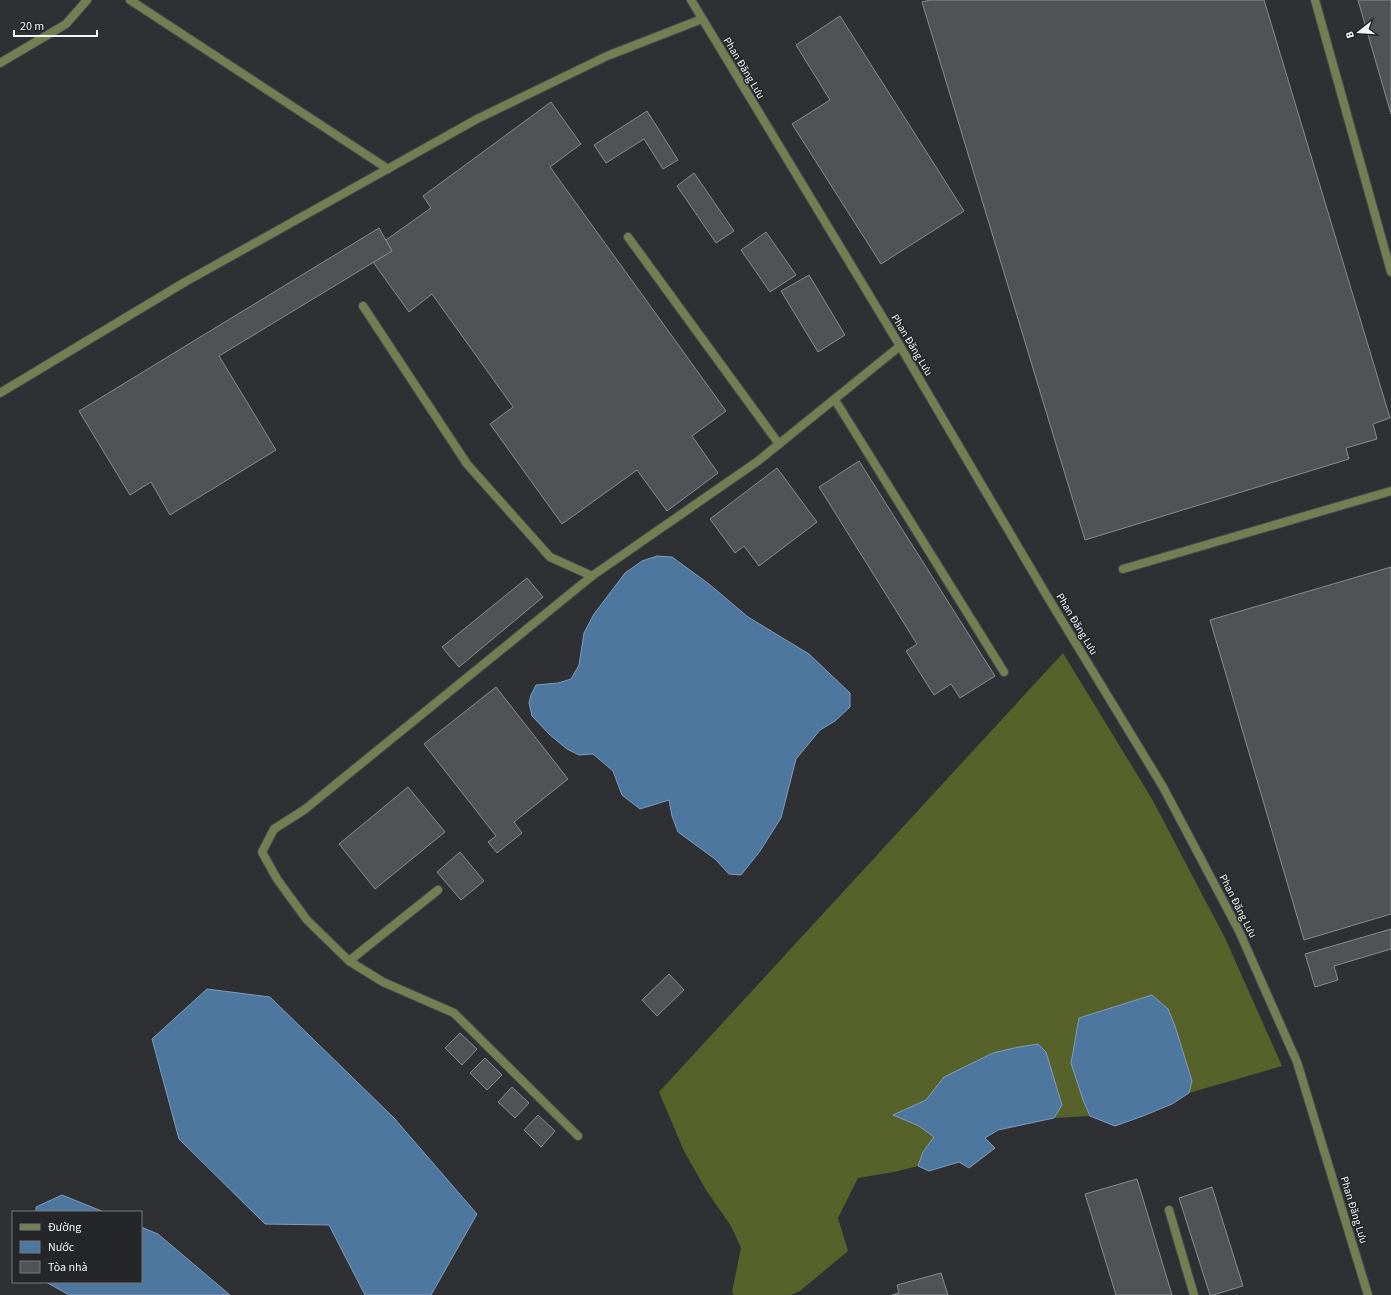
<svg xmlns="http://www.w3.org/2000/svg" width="1391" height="1295" font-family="'Source Sans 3',sans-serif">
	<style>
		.forest { fill: #57612a }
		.water { fill: #4e77a0; stroke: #809cba }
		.building { fill: #505255; stroke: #898c8f }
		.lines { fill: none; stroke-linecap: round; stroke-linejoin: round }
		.service-casing { stroke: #4a4b4e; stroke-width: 10 }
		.tertiary-casing { stroke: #4a4b4e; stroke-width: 10 }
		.service { stroke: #747e53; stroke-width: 8 }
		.tertiary { stroke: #747e53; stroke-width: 8 }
		.labels { text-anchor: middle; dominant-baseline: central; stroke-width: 3; stroke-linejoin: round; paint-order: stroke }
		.street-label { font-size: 11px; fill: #f3f4f6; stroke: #242629 }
	</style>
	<rect width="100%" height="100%" fill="#2e3033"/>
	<path class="forest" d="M1063,653L1152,799L1225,938L1282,1066L1189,1093L1172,1104L1143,1116L1115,1126L1090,1116L1054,1118L998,1130L985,1138L995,1148L969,1168L959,1162L929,1171L918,1166L894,1172L858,1178L838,1218L848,1251L800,1291L791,1295H734L732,1292L741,1248L731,1226L706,1190L684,1151L659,1092Z"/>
	<g class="water">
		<path d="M657,556L672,557L709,584L748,617L809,654L850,693V707L835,721L820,730L796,759L781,818L760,851L741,875L729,874L715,859L678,832L672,816L669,800L640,809L622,795L613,771L593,754L579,755L567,749L550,735L532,716L529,703L531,695L536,685L558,683L571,679L579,665L584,633L594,614L625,573L642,561Z"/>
		<path d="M207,989L270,997L394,1118L477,1214L431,1295H365L329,1225L265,1224L179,1139L152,1039Z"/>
		<path d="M1152,995L1168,1009L1175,1026L1192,1081L1189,1093L1172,1104L1143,1116L1115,1126L1090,1116L1083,1100L1071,1063L1079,1018Z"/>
		<path d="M1038,1044L1046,1052L1062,1105L1054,1118L998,1130L985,1138L995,1148L969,1168L959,1162L929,1171L918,1166L923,1152L934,1137L919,1126L893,1115L926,1100L944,1077L993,1053L1014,1048Z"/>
		<path d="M62,1195L104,1212H36V1207Z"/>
		<path d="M141,1227L158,1234L230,1295H69L46,1282H141Z"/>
	</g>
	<g class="building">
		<path d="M930,0H1264L1390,418L1373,424L1377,439L1346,448L1349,459L1085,540L922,2Z"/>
		<path d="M1358,0H1391V114Z"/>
		<path d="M840,16L964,211L881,264L792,124L830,100L796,45Z"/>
		<path d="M551,102L581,144L550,167L726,411L692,436L718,473L667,511L637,470L562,524L490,424L513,407L432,294L409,312L373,262L392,251L386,240L431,208L423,196Z"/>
		<path d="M647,111L678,160L663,169L644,139L606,163L594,145Z"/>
		<path d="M694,173L734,231L716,243L677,186Z"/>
		<path d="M379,228L392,251L219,356L276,450L170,515L151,482L130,495L79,411Z"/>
		<path d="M766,232L796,275L770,292L741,250Z"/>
		<path d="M809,275L845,335L818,352L781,291Z"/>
		<path d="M859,461L995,676L960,698L951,684L934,695L906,651L917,644L819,487Z"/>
		<path d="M777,468L817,522L759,566L744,546L735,553L710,519Z"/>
		<path d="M1391,567V914L1304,940L1210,620Z"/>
		<path d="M527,578L543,597L459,667L442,647Z"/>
		<path d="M496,687L568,779L514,822L522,833L497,853L488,842L496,836L424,744Z"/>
		<path d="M408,787L445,832L375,889L339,844Z"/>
		<path d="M460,852L484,881L461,900L437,872Z"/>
		<path d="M1391,929V949L1334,966L1338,980L1315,987L1305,954Z"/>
		<path d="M669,974L684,990L657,1016L642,1000Z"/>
		<path d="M460,1033L477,1049L462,1065L445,1048Z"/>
		<path d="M485,1058L502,1075L487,1090L470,1073Z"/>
		<path d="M512,1087L529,1103L515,1118L498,1102Z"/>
		<path d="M538,1115L555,1131L541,1147L524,1130Z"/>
		<path d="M1137,1179L1172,1295H1116L1085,1194Z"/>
		<path d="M1212,1187L1243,1286L1213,1295H1210L1179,1198Z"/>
		<path d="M941,1273L948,1295H892L899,1293L897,1285Z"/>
	</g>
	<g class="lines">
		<g class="service-casing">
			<g id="service">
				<path d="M130,0L388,169"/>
				<path d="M1315,0L1391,272"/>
				<path d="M0,63L66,24L87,0"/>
				<path d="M628,237L779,444"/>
				<path d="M363,306L467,464L550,557L592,576"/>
				<path d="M0,393L185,282L477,119L607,56L702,19"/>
				<path d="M835,400L1004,672"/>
				<path d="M1123,569L1391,491"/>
				<path d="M349,961L438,890"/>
				<path d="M578,1136L454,1013L383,982L349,961L307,920L277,879L262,852L274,829L304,810L592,576L758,461L900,346"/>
				<path d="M1169,1210L1194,1295"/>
			</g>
		</g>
		<g class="tertiary-casing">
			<path id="tertiary" d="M691,0L900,346L1047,596L1163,787L1239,931L1297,1062L1368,1295"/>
		</g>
		<use href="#service" class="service"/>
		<use href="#tertiary" class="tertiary"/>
	</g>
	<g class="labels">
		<g class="street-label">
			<text transform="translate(744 68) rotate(59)">Phan Đăng Lưu</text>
			<text transform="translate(912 345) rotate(59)">Phan Đăng Lưu</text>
			<text transform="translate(1077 624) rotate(59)">Phan Đăng Lưu</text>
			<text transform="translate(1238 906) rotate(63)">Phan Đăng Lưu</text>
			<text transform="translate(1354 1210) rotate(73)">Phan Đăng Lưu</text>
		</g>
	</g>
	<rect x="12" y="1211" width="130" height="72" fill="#242629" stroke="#77787b"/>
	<rect x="20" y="1224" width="20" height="6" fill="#747e53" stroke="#77787b"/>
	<text x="48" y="1231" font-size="12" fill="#f3f4f6">Đường</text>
	<rect x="20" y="1241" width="20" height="12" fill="#4e77a0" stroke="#77787b"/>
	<text x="48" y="1251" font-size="12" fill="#f3f4f6">Nước</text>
	<rect x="20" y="1261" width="20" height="12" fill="#505255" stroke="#77787b"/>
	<text x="48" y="1271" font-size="12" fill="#f3f4f6">Tòa nhà</text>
	<g transform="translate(1359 32) rotate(253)" stroke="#242629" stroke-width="3" paint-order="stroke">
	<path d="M0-3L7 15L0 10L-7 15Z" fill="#f3f4f6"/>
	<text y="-6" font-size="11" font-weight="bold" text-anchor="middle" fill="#f3f4f6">B</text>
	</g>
	<path d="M14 30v6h83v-6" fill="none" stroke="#f3f4f6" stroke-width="2"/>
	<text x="20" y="30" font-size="12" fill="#f3f4f6" stroke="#242629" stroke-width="3" paint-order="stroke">20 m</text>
</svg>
